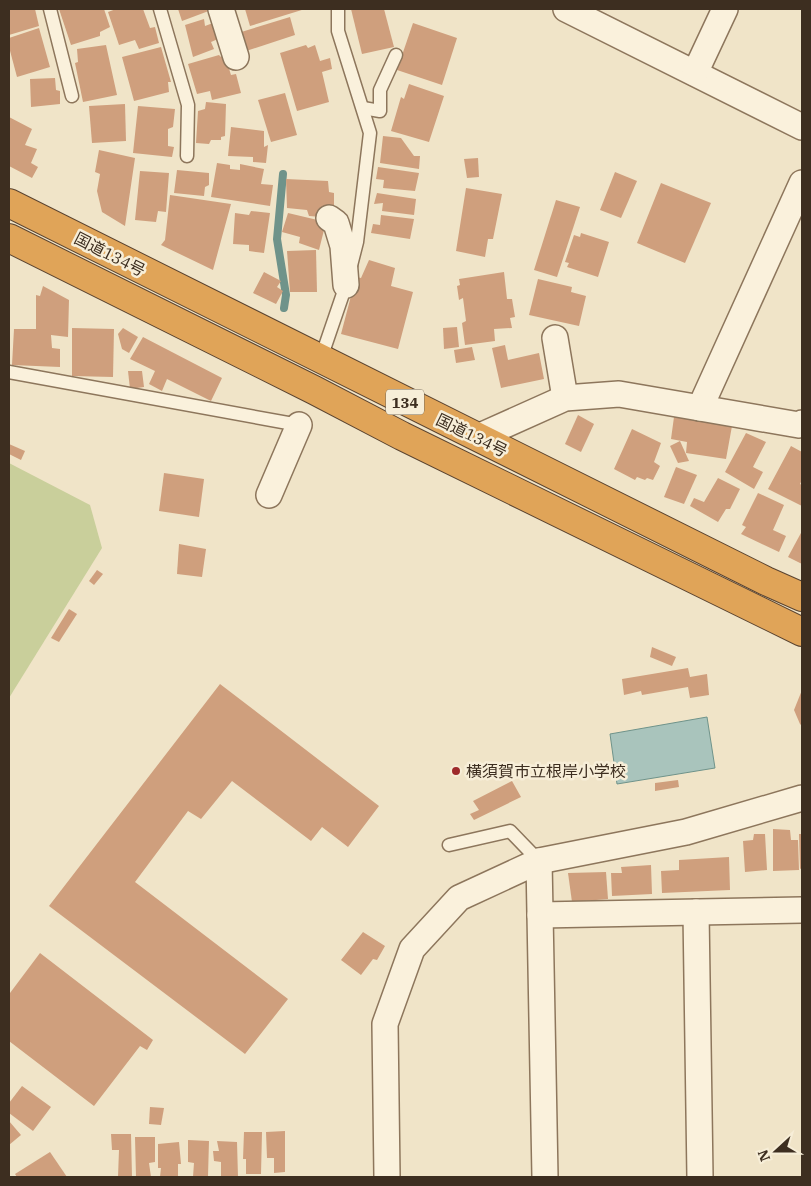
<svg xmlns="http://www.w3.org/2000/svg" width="811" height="1186" font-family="'IBM Plex Serif','Noto Sans JP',serif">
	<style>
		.green { fill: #c9cf9b }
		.water { fill: #a9c4bc; stroke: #6f938a }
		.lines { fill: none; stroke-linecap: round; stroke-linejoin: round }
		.stream { stroke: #6f938a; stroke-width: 8 }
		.building { fill: #cf9f7d }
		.lane-casing { stroke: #8d765c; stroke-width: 15 }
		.street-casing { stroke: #8d765c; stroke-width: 28 }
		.highway-casing { stroke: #5b4430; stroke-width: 30 }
		.lane { stroke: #faf1dc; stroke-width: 12 }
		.street { stroke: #faf1dc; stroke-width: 25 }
		.highway { stroke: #e0a458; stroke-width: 28 }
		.poi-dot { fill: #9e2a2b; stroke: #f7eed8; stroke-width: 2 }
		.labels { text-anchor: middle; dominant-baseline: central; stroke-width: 5; stroke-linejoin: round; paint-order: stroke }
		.shield { fill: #f7eed8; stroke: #756857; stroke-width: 1 }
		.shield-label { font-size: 15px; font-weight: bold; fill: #3d2e20 }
		.street-label { font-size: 16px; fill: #3d2e20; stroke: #f7eed8 }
		.poi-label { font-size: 16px; fill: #3d2e20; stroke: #f7eed8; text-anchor: start }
	</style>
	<rect width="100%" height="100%" fill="#f0e4c8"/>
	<path class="green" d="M9,463L90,505L102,548L9,698Z"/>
	<path class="water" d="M707,717L715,768L617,784L610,734Z"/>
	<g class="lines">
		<path class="stream" d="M283,174L277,239L286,295L284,308"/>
	</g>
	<g class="building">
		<path d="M9,9H35L39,26L9,35Z"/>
		<path d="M59,9H104L110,27L100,32V36L71,45Z"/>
		<path d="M116,9H143L150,28L155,27L159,43L139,49L135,40L119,45L108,12Z"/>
		<path d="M178,9H214L182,21Z"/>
		<path d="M245,9H305L250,26Z"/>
		<path d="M351,9H384L394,47L362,54Z"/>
		<path d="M290,17L295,35L243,52L238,33Z"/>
		<path d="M204,19L205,26L213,23L218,39L211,42L214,49L193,57L185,25Z"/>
		<path d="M413,23L457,38L442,85L397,70Z"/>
		<path d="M39,28L50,67L17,77L9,47V38Z"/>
		<path d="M106,45L117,95L83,102L75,63L78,62L77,49Z"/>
		<path d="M306,45L308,48L315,45L320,61L330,58L332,69L322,72L329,102L297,111L280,53Z"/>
		<path d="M161,47L171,82H168L169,92L134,101L122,57Z"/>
		<path d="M219,55L221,57L225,56L231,75L236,74L241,93L212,100L210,91L197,94L188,64Z"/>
		<path d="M55,78L56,90L60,91V104L31,107L30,79Z"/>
		<path d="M409,84L444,96L429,142L391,131L401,97L404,99Z"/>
		<path d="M285,93L297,135L271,142L258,100Z"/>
		<path d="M206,102L226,104L225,136L221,137V140H211L209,144L196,143L198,111L205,109Z"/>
		<path d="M125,104L126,141L92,143L89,106Z"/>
		<path d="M138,106L175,109L173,127L168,129V146L174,147L172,157L133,153Z"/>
		<path d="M9,117L32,129L25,145L37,149L31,163L38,167L32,178L9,166Z"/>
		<path d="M231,127L264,131V147L268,145L266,163L253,162V157L228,156Z"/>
		<path d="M383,136L401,138L414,156H420L419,169L380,163Z"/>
		<path d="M99,150L135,158L125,226L102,212L97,191L100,174L95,172Z"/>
		<path d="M478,158L479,177L467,178L464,159Z"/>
		<path d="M217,163L230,165V169L240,170V164L264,169L261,184L273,185L270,206L211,197Z"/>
		<path d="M378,167L419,173L415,191L383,188L384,180L376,179Z"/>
		<path d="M177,170L209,173V185L205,187L204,196L174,193Z"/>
		<path d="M140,171L169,173L166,212L158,211L156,222L135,220Z"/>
		<path d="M615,172L637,181L621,218L600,210Z"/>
		<path d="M286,179L328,181L329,192L334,193V218L309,216L307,210L287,208Z"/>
		<path d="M661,183L711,203L685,263L637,243Z"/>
		<path d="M466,188L502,194L493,239H488L485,257L456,251Z"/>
		<path d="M377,193L416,199L414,215L382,211L383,203L374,204Z"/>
		<path d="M170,195L231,204L213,270L161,245L165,240Z"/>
		<path d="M556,200L580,207L557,277L534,270Z"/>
		<path d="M251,211L270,213L264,253L249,251V245L233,244L235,213L249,215Z"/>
		<path d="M288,213L326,222L319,250L299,243L300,237L282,232Z"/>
		<path d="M381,215L414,219L410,239L371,233L373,224L380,225Z"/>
		<path d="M581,233L609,242L598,277L567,267L569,263L565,262L574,235L580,237Z"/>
		<path d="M316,250L317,292H290L287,251Z"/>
		<path d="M369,260L395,268L391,286L413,292L398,349L341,334L356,277L361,278Z"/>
		<path d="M264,272L281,281L277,287L283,291L276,304L253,293Z"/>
		<path d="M504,272L507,299H512L515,317L510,318L512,328L494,329L495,341L465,345L462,323L466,321L463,298L459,300L457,286L460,285L459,279Z"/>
		<path d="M538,279L572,287L571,292L586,296L579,326L529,315Z"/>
		<path d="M43,286L69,300L68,337L51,335L52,348L60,349V367L12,365L14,329H36V295L40,296Z"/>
		<path d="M457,327L459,347L444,349L443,328Z"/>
		<path d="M72,328L114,329L113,377L72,376Z"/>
		<path d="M123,328L138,337L129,353L122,349L118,334Z"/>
		<path d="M143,337L222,378L211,401L167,379L162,391L149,384L155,371L130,359Z"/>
		<path d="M505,345L508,360L539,353L544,379L501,388L492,348Z"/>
		<path d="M472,347L475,360L456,363L454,350Z"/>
		<path d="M128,371H142L144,387L130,389Z"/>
		<path d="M578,415L594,424L581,452L565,444Z"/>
		<path d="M674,417L732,426L726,459L686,453L687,442L671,439Z"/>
		<path d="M632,429L661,443L654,462L660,466L653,480L647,478L645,480L637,477L635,480L614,469Z"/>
		<path d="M746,433L766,442L753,467L763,472L754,489L725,472Z"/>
		<path d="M680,441L689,461L678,463L670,446Z"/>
		<path d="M9,444L25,451L21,460L9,454Z"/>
		<path d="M791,446L802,452V480L800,484L802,485V506L768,489Z"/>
		<path d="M676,467L697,475L684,504L664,497Z"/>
		<path d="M164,473L204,479L199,517L159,511Z"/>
		<path d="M718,478L740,489L730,509H726L718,522L690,506L694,498L704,502Z"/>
		<path d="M758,493L784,505L773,530L786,536L779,552L741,534L746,527L742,525Z"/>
		<path d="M802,531V564L788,557Z"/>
		<path d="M179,544L206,549L202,577L177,574Z"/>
		<path d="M97,570L103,574L94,585L89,581Z"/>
		<path d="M69,609L77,614L59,642L51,638Z"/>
		<path d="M652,647L676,657L672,666L650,657Z"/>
		<path d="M688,668L690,677L707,674L709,695L690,698L688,687L642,695L641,691L624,695L622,679Z"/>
		<path d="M220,684L379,806L348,847L322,827L311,841L232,781L201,819L188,811L135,882L288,999L245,1054L49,906Z"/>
		<path d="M802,690V726L800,724L794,710Z"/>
		<path d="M678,780L679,787L655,791V783Z"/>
		<path d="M512,781L521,797L474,820L470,814L479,810L473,801Z"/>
		<path d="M773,829L790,830L791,840H798L799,870L773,871Z"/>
		<path d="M754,834H765L767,870L745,872L743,841L753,840Z"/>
		<path d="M799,834H802V868L800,869Z"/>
		<path d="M729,857L730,890L662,893L661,871L679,870V860Z"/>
		<path d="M651,865L652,894L612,896L611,873H622L621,867Z"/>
		<path d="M606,872L608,899L572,902L568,873Z"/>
		<path d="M363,932L385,946L377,960L373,959L361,975L341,960Z"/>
		<path d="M40,953L153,1040L147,1050L140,1046L94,1106L9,1041V992L10,993Z"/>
		<path d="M22,1086L51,1107L33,1131L9,1113V1103Z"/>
		<path d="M150,1107L164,1108L161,1125L149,1124Z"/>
		<path d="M9,1121L21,1135L9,1145Z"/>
		<path d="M285,1131V1172L274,1173V1158H267L266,1132Z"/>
		<path d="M244,1132H262L261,1174H246V1159H243Z"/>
		<path d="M111,1134H131L132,1177H118L119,1150H112Z"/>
		<path d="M135,1137H155V1162L149,1163L151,1177H136Z"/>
		<path d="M188,1140L209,1141L208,1176L193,1177L194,1163L188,1162Z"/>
		<path d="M217,1141L237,1142L238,1177L221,1176V1162L214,1161L213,1151H219Z"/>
		<path d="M179,1142L181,1164H178V1177H160L161,1168H158V1144Z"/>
		<path d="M50,1152L67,1177H17L15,1174Z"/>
	</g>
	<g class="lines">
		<g class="lane-casing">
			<g id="lane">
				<path d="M50,9L72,96"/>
				<path d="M160,9L188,105L187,156"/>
				<path d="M363,108L380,111V90L396,55"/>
				<path d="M320,361L346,285L357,242L370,133L338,31V9"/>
				<path d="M9,372L299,425"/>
				<path d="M449,845L510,831L539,861"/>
			</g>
		</g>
		<g class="street-casing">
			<g id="street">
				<path d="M221,9L236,57"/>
				<path d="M566,9L802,127"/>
				<path d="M695,73L725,9"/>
				<path d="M329,218L336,223L343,246L346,285"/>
				<path d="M555,338L565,398"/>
				<path d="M700,408L802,183"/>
				<path d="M478,437L565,398L619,394L799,425L802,423"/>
				<path d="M269,495L299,425"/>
				<path d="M539,861L545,1177"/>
				<path d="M696,912L700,1177"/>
				<path d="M540,915L802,910"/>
				<path d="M387,1177L385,1024L412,949L459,898L539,861L686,832L802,798"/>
			</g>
		</g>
		<g class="highway-casing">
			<g id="highway">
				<path d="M9,203C260,330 513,455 766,581L802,597"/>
				<path d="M9,238L314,390L402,436L802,632"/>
			</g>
		</g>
		<use href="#lane" class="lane"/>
		<use href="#street" class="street"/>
		<use href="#highway" class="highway"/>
	</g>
	<circle class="poi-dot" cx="456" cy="771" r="5"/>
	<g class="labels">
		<rect class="shield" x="386" y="389.5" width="38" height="25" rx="4"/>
		<g class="shield-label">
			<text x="405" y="402">134</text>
		</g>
		<g class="street-label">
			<text transform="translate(110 254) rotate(27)">国道134号</text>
			<text transform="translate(472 435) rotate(26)">国道134号</text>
		</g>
		<g class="poi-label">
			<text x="466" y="771">横須賀市立根岸小学校</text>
		</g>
	</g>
	<rect width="811" height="1186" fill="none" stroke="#3d2e20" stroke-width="20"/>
	<g transform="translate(776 1151) rotate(249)" stroke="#f7eed8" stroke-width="4" paint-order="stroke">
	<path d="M0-4L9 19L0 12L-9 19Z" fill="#3d2e20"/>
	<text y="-8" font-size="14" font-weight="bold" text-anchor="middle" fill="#3d2e20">N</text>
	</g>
</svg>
